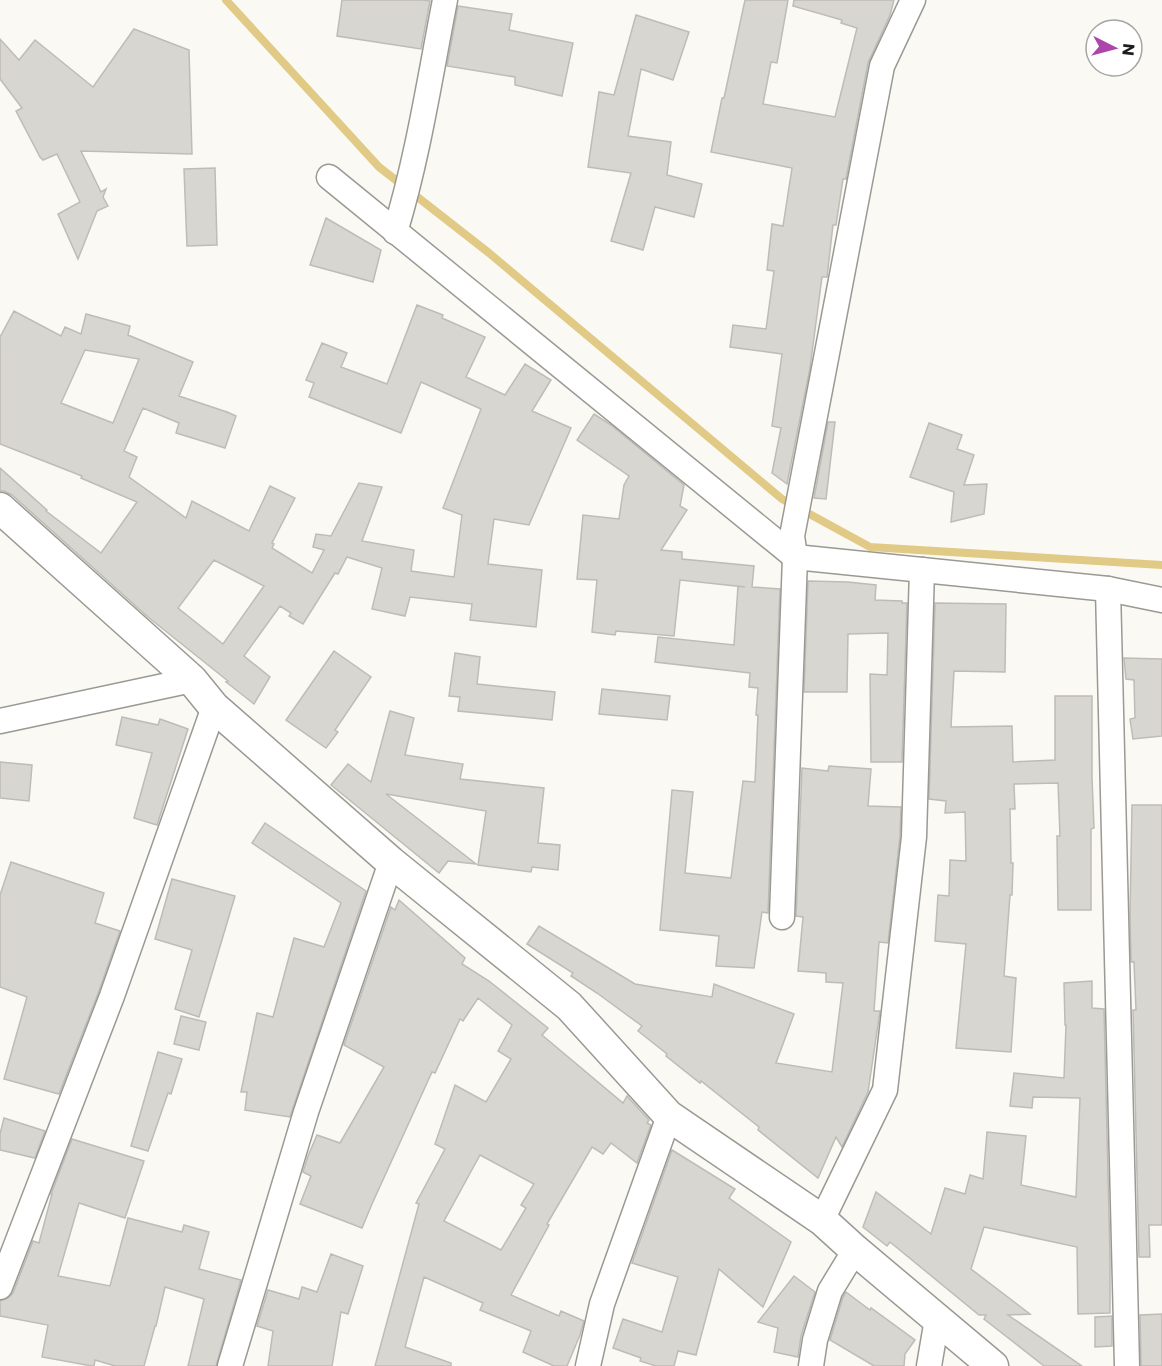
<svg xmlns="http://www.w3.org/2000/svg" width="1162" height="1366" font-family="Poppins,sans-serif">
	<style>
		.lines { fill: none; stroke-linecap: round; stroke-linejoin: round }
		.stream { stroke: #e1ca85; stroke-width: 8 }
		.building { fill: #d8d6d1; stroke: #bebcb7; stroke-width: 1.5; fill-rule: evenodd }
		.minor-casing { stroke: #9a9994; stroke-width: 27 }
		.tertiary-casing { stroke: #9a9994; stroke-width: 33 }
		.minor { stroke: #fff; stroke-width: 24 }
		.tertiary { stroke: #fff; stroke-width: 30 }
	</style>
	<rect width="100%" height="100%" fill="#fbf9f3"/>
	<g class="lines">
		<path class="stream" d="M226,0L379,167L489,253L782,499L870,547L1162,565"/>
	</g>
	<g class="building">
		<path d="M342,0H422L430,1L421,49L337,36Z"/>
		<path d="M745,0H788L777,63L771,62L763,104L835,117L857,28L841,23L842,20L793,6L794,0H894L890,15L868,63L846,179H843L836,225H833L827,277H822L810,368L787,484L772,473L781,428L772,426L782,354L730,347L733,325L766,329L774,271L767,270L772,224L783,226L792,168L711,152L722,98H724Z"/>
		<path d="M458,6L512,14L509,30L573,43L562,96L515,85V77L447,66Z"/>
		<path d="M636,15L689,32L673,80L641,69L628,136L671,142L667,175L702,184L694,217L655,207L643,250L611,241L631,173L588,167L599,92L614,95Z"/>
		<path d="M134,29L189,50L192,154L81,151L101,192L106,189L103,197L108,206L97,211L78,259L58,214L80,202L57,154L43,160L40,157L16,111L22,108L0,79V39L19,60L35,40L93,87Z"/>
		<path d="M215,168L217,245L187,246L184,169Z"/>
		<path d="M326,218L381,250L373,282L310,265Z"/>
		<path d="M417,305L443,315L442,318L485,337L466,377L505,395L525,364L551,380L532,411L571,428L529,525L494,519L488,564L542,570L536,627L470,620L472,604L410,597L405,616L372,609L382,568L347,557L338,574L335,573L303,624L289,616L291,613L280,606L244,656L270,677L254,704L226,682L228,681L148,617L12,495L4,491H0V468L47,510L46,511L101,553L137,502L81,478L82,476L0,444V337L14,311L61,336L65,327L81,334L86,314L130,326L128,335L193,362L179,396L227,412L236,416L225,448L176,433L179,423L143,408L124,451L137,457L129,477L186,518L192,501L249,531L270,486L295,498L272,543L274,544L272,548L312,573L324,550L313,547L316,534L331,536L359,483L382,487L362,541L414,550L411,571L454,577L462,515L443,508L481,409L421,382L401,433L309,397L314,383L306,380L322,343L347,353L341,367L387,384ZM85,350L139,359L113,423L61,403ZM214,560L264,586L223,644L178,608Z"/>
		<path d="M594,414L611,425L684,485L680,506L687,510L661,550L682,552V559L754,566L752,587L780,589L768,913L762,912L754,968L716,966L719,936L660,930L672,790L693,792L685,873L731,878L743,781L755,782L758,715H756L758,688L749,687L750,673L655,662L658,637L734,645L738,586L745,587L680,580L674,636L616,631L615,635L592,632L597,580L577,579L583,515L619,519L624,485L629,476L577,440Z"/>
		<path d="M828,422H835L826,499L814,498Z"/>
		<path d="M929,423L962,435L957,449L974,455L964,485L987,484L984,514L951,522L954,492L910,477Z"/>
		<path d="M808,581L848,582L876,585L875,600L902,601V603H907L902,762H871L870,674L887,675L888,633L848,634L847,692H804Z"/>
		<path d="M935,603L1006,604L1005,672L954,671L951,727L1012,726L1013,762L1055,760V696H1092V777L1094,828L1091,829V910H1058L1057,836H1060L1058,783L1014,784L1015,809H1010L1011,863H1013L1012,895H1010L1004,976L1016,978L1011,1052L956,1048L966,944L935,941L938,895L949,896L950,860L966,861L965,812L945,813L946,801L929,799Z"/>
		<path d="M334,651L371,677L335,730L338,732L326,748L286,720Z"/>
		<path d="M455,653L480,657L477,684L555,692L552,720L458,711L460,697L449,696Z"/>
		<path d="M1124,658L1162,659V736L1133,739L1130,719L1135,718L1134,680L1126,679Z"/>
		<path d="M602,689L670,696L667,720L599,714Z"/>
		<path d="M390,711L414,718L405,755L463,764L460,779L544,788L538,843L560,845L558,870L532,867L531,872L478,865L486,811L386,794L476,864L448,861L439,873L331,785L348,764L371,782Z"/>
		<path d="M122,717L158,725L160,719L188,729L157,825L134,818L152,753L116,745Z"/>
		<path d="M0,762L32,765L29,801L0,798Z"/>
		<path d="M829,766L871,769L868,806L901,807L900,836L888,943L879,942L874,1011H880L868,1092L842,1147L836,1137L818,1178L758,1130L759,1127L701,1081L700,1083L666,1056L667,1054L638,1031L642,1026L597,993L571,976L573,973L527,944L539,926L635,984L712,997L714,984L794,1014L776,1063L832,1072L843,983L826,982V973L798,971L803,917L796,916L802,768L828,771Z"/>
		<path d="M1132,805H1162V1225H1149L1150,1257H1139L1133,1010H1136L1134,962H1131L1130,913Z"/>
		<path d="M265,823L366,891L290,1117L245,1110L247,1092H241L257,1013L273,1017L294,938L324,947L341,903L252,843Z"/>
		<path d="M11,862L104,893L95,923L120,931L99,991L59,1094L4,1079L27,997L0,987V895Z"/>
		<path d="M172,879L235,896L199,1017L175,1009L192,950L155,939Z"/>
		<path d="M399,900L465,958L462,964L489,981L548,1028L542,1035L623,1103L627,1096L649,1120L647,1123L651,1125L637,1163L611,1143L603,1154L592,1147L547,1224L549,1225L542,1238L511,1295L559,1316L561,1311L584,1321L580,1335L567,1366H554L523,1352L531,1331L480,1310L483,1303L424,1277L405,1347L451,1363V1366H375L419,1204L416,1203L445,1149L435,1144L455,1085L486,1102L511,1059L498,1051L512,1025L478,998L463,1021L460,1019L435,1073L432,1072L372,1204L362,1228L300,1204L311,1176L303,1172L308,1156L317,1135L340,1143L384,1067L344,1045L391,907L395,910ZM480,1155L534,1184L521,1205L526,1208L501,1250L444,1221Z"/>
		<path d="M1092,981V1008L1104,1009L1110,1257V1313L1078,1314L1077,1247L984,1227L971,1269L1030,1314L1008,1315L1082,1366H1044L984,1319L986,1315H979L890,1242L887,1246L863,1227L876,1192L931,1234L945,1188L965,1194L970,1175L983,1179L987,1132L1026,1136L1021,1185L1076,1197L1080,1098L1033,1097L1032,1108L1010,1106L1014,1073L1064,1078L1066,1025H1065L1064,983Z"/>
		<path d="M181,1016L206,1022L199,1050L174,1044Z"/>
		<path d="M158,1052L182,1059L171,1094L168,1093L148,1151L131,1146Z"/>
		<path d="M4,1118L45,1131L35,1158L0,1150V1134Z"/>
		<path d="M72,1139L144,1161L125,1218L79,1203L58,1276L110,1286L128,1218L182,1232L184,1225L209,1232L199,1269L241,1280L216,1366H188L204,1299L165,1287L156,1326H155L144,1366H115L95,1360L94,1366H92L42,1357L48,1325L0,1316V1301L8,1298L13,1293L33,1241L39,1243L52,1194H51Z"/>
		<path d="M672,1150L735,1189L729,1198L791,1242L763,1307L719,1269L696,1355L678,1351L674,1366H656L640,1361L641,1358L613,1348L623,1319L662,1332L678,1277L632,1263Z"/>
		<path d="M331,1254L363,1266L348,1314L341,1312L332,1366H268L273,1331L257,1326L268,1290L299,1299L302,1287L317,1292Z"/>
		<path d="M794,1276L815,1292L801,1336L798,1357L774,1352L778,1328L758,1322Z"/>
		<path d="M846,1292L870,1310L871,1308L915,1340L905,1354L904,1366H874L830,1340L843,1297Z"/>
		<path d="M1162,1314V1366H1141L1140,1315Z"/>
		<path d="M1112,1316V1346L1095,1347V1317Z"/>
	</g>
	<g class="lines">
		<g class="minor-casing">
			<g id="minor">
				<path d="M329,177L795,557L1108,589L1162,600"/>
				<path d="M395,232C418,157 430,77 445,0"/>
				<path d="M1108,589L1127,1366"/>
				<path d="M0,721L192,680"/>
				<path d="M782,917L795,557L792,536L882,66L913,0"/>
				<path d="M822,1220L885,1090L914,837L922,570"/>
				<path d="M0,1287L112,996L214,707"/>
				<path d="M230,1366L306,1112L391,862"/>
				<path d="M588,1366L602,1304L669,1116"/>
				<path d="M811,1366L815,1340L830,1291L855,1250"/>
				<path d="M929,1366L937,1319"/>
			</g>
		</g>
		<g class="tertiary-casing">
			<path id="tertiary" d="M0,508L192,680L214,707L391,862L569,1006L669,1116L822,1220L855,1250L993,1366"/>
		</g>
		<use href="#minor" class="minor"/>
		<use href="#tertiary" class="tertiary"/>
	</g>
	<g transform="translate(1114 48) rotate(96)"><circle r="28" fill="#ffffff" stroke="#a5a5a4" stroke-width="1.5"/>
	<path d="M0-4.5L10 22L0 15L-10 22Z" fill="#ac46aa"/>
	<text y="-9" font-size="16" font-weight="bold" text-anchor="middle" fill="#1e1d1b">N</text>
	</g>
</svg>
